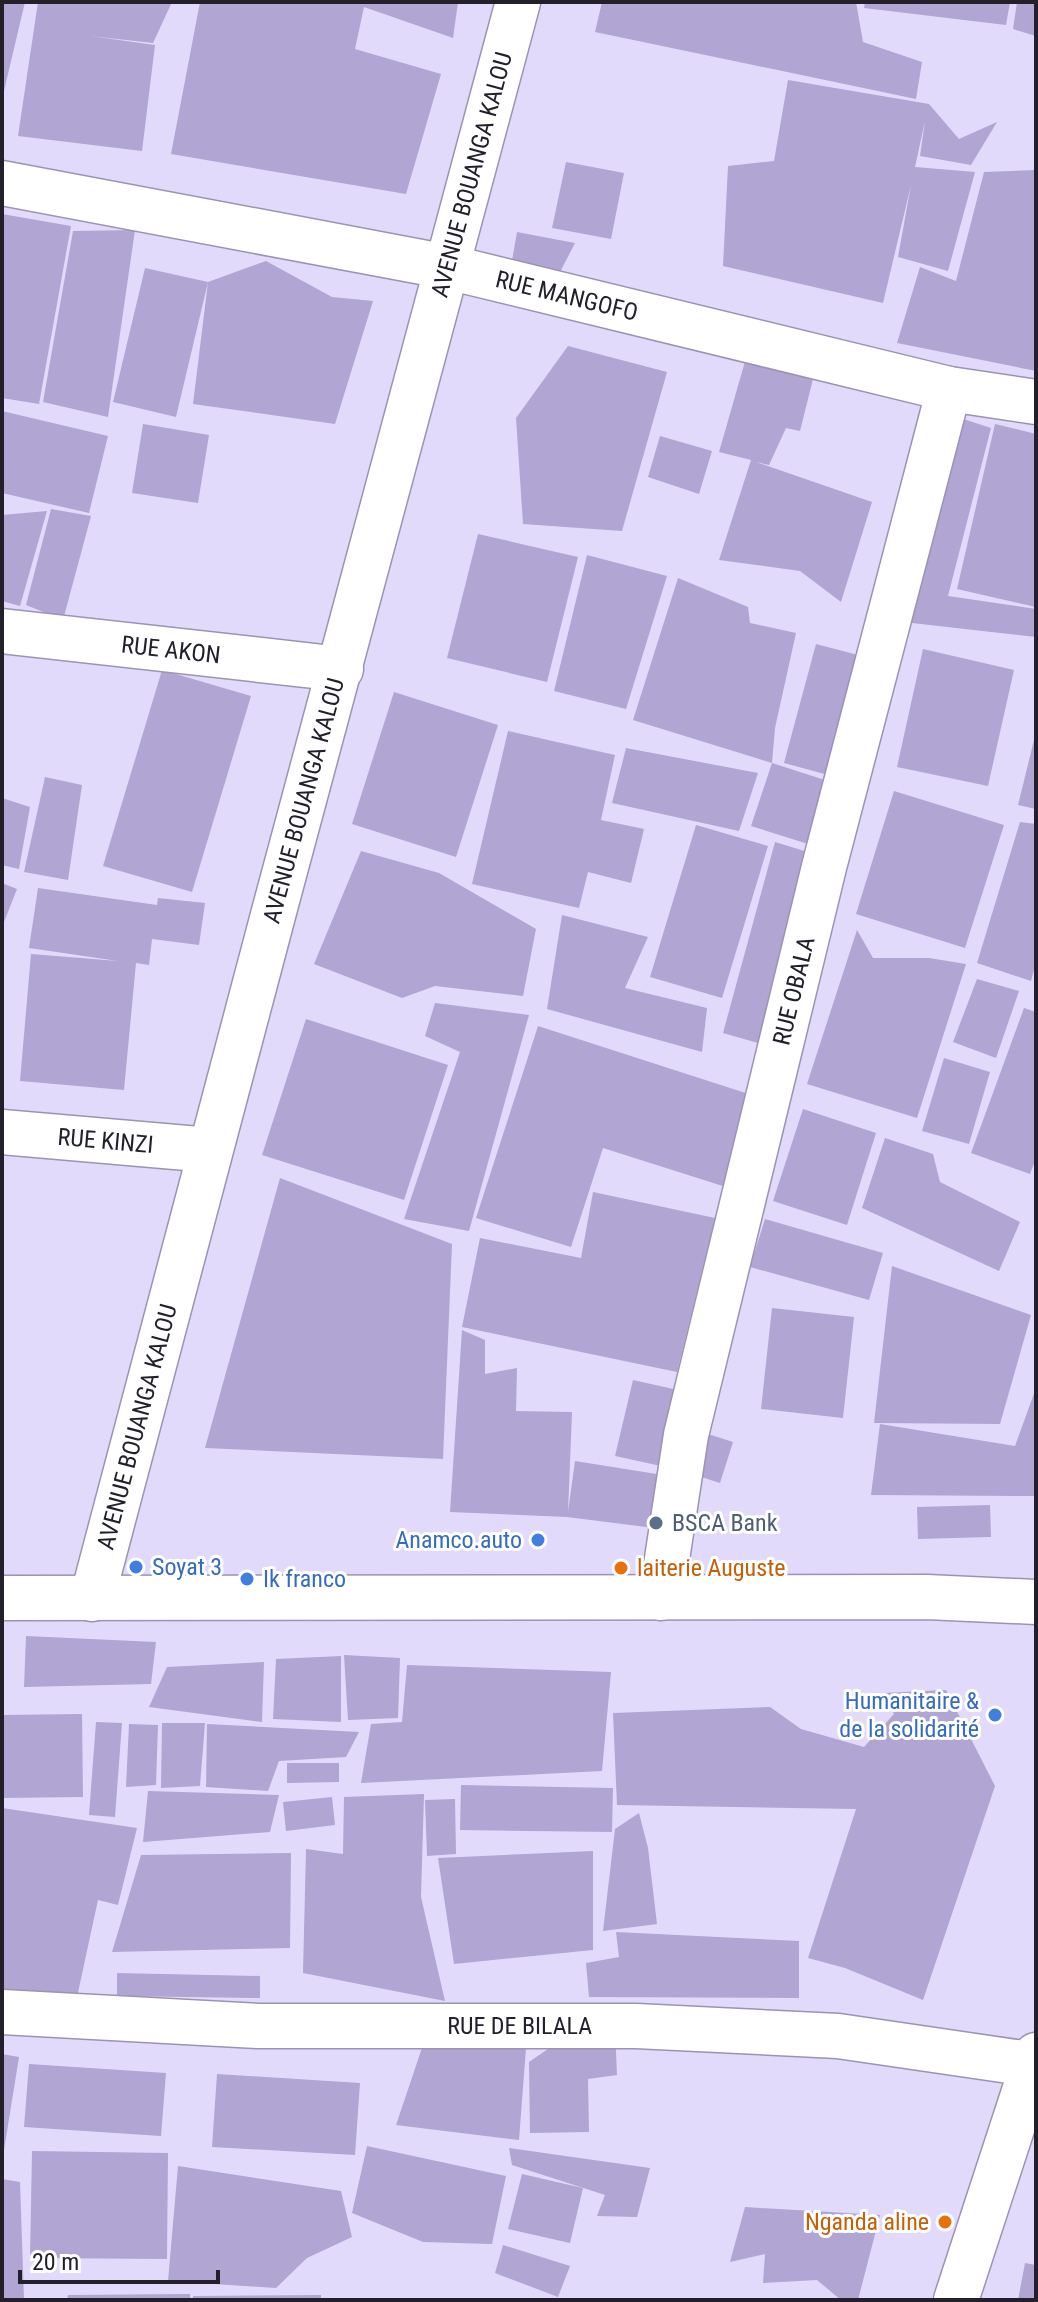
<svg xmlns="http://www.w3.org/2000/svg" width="1038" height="2302" font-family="'Roboto Condensed',sans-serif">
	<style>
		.building { fill: #b1a5d3 }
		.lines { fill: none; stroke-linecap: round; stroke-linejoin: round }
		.minor-casing { stroke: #9b93b1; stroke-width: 47 }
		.tertiary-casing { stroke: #9b93b1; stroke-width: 47 }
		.minor { stroke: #fff; stroke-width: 44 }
		.tertiary { stroke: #fff; stroke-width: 44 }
		.service-dot { fill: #5c6f8a; stroke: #fff; stroke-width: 3 }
		.shop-dot { fill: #3f7fe0; stroke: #fff; stroke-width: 3 }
		.food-dot { fill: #e8710a; stroke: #fff; stroke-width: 3 }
		.labels { text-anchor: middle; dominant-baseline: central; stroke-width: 6; stroke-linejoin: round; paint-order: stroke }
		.street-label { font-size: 24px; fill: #23202b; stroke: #fff }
		.service-label { font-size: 24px; fill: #4e5e75; stroke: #fff; text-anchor: start }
		.shop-label { font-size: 24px; fill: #366cbe; stroke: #fff; text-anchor: end }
		.food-label { font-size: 24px; fill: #c56008; stroke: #fff; text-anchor: start }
	</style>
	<rect width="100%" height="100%" fill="#e2dafa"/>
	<g class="building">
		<path d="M2,2H25L3,95H2Z"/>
		<path d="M38,2H172L153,43L90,36L155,45L142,151L18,136Z"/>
		<path d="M200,2H458L453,38L364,7L355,49L441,74L406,194L171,154Z"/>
		<path d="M602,2H856L863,42L922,62L916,99L595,32Z"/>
		<path d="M865,2H1010L1006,25L864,8Z"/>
		<path d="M1017,2H1036V36L1013,29Z"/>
		<path d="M788,80L929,104L959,139L997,122L971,165L920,156L925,121L915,167L975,172L948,271L898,257L911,185L883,303L723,266L728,166L774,161Z"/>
		<path d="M566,162L624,173L611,239L552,228Z"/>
		<path d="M1036,170V371L897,343L920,267L956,281L984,172Z"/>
		<path d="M2,214L71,226L39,404L2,398Z"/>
		<path d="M135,230L108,417L43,402L73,231Z"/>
		<path d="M517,232L575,243L559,274L510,272Z"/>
		<path d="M266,261L332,297L373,301L335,424L193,404L208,282L176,417L113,402L145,268L208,282Z"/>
		<path d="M568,346L667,372L622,531L523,524L516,418Z"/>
		<path d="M746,358L816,367L800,431L786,428L769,465L756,462L872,502L841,602L800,571L719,560L751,460L719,452Z"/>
		<path d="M2,411L108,436L89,513L2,493Z"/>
		<path d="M951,415L991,428L948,596L1036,609V637L903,622Z"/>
		<path d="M143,424L209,435L198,503L132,493Z"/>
		<path d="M995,424L1036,434V607L957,589Z"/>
		<path d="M660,436L712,451L699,494L648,477Z"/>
		<path d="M51,509L91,516L63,620L26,605Z"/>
		<path d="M47,511L20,606L2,601V515Z"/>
		<path d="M478,534L578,557L547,682L447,658Z"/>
		<path d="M587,555L667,576L626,709L554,691Z"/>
		<path d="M678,578L748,607L750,623L796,633L775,728L772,763L633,720Z"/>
		<path d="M816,644L877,660L843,779L784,763Z"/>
		<path d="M923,649L1014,670L988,786L897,767Z"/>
		<path d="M162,670L251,696L192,892L103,866Z"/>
		<path d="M394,692L498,725L456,857L352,824Z"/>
		<path d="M508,731L615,755L601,820L644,829L631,883L588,872L579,908L472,884Z"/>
		<path d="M1035,736H1036V809L1018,805Z"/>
		<path d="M626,748L758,773L739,831L612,803Z"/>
		<path d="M772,763L828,781L808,844L751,826Z"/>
		<path d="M45,777L82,785L68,880L24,872Z"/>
		<path d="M894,791L1004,825L965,948L856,914Z"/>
		<path d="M2,798L30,807L19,869L2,865Z"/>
		<path d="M1020,822L1036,824V962L1031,981L977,963Z"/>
		<path d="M696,825L768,846L722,998L650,977Z"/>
		<path d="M775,842L824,857L765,1045L723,1033Z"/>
		<path d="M361,851L439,873L536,929L523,996L435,986L402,998L314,964Z"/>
		<path d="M2,883L17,889L2,927Z"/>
		<path d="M38,888L157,905L158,898L205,903L199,945L152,939L149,965L136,963L124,1090L20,1081L31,954L118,961L29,948Z"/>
		<path d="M562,915L648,937L625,988L707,1008L702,1052L547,1009Z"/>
		<path d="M857,930L873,958H929L966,964L917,1118L807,1084Z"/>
		<path d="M977,979L1019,991L996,1058L953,1042Z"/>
		<path d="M435,1003L529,1015L469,1231L404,1219L460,1052L425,1036Z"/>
		<path d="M1024,1008L1036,1012V1158L1030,1174L971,1153Z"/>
		<path d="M306,1019L448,1065L404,1200L262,1155Z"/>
		<path d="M538,1026L758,1097L729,1188L603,1148L571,1247L476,1218Z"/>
		<path d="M944,1058L990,1072L969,1144L922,1131Z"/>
		<path d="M803,1109L876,1133L847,1225L773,1201Z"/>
		<path d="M885,1138L933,1154L940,1182L1020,1222L999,1271L862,1208Z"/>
		<path d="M280,1178L452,1244L443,1459L205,1448Z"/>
		<path d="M593,1192L715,1218L677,1372L462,1327L480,1238L581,1258Z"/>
		<path d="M765,1219L883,1253L869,1300L750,1267Z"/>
		<path d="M892,1266L1031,1315L1000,1424L874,1423Z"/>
		<path d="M772,1308L854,1317L843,1418L761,1409Z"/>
		<path d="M462,1330L485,1340V1374L517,1368L516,1411L572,1412L568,1512L575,1461L663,1475L654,1528L567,1517L450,1512Z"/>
		<path d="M633,1380L678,1390L661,1466L615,1456Z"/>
		<path d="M1036,1388V1496L871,1495L880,1424L1015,1446Z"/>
		<path d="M708,1434L733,1442L720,1483L695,1475Z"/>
		<path d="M990,1505L991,1537L918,1539L917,1507Z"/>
		<path d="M26,1636L156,1642L151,1684L24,1687Z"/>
		<path d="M344,1655L400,1658L398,1718L348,1720Z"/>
		<path d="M341,1656V1722L273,1719L276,1659Z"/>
		<path d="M264,1662L262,1722L149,1707L167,1667Z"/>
		<path d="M407,1665L611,1672L602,1771L361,1783L371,1724L402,1722Z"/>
		<path d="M946,1690L995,1786L923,2000L845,1968L808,1958L856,1809L617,1805L613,1713L770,1707L801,1729L864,1747L894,1714L883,1693Z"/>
		<path d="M82,1714L83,1797L2,1798V1715Z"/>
		<path d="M96,1722L122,1723L115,1817L89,1815Z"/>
		<path d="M162,1723H205L200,1786L161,1788Z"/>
		<path d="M129,1724L158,1725L156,1785L126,1787Z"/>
		<path d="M207,1724L359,1732L346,1757L279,1761L268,1791L206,1787Z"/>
		<path d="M287,1763H339V1782L287,1783Z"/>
		<path d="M461,1785L613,1788L612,1832L460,1830Z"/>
		<path d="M148,1791L279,1795L270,1832L143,1842Z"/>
		<path d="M424,1794L421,1897L445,2001L303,1973L306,1849L343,1854L344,1797Z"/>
		<path d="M332,1797L335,1825L286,1831L283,1802Z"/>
		<path d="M455,1799L456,1854L427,1856L425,1800Z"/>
		<path d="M2,1808L137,1828L118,1905L98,1900L77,1997L2,1995Z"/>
		<path d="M639,1813L648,1848L657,1924L603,1931L615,1829Z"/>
		<path d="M593,1851V1950L454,1964L438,1858Z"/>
		<path d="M291,1853L290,1948L112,1952L141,1855Z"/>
		<path d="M616,1932L799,1941V1998L589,1997L586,1963L619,1957Z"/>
		<path d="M117,1973L260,1976V1998L117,1996Z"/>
		<path d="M615,2029L617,2075L588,2079L589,2132L530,2133L529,2062L548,2049Z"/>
		<path d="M427,2033L526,2048L519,2140L396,2125Z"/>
		<path d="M2,2054L19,2057L4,2150H2Z"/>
		<path d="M29,2064L166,2073L161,2136L24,2127Z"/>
		<path d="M217,2074L360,2083L355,2155L212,2147Z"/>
		<path d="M367,2146L506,2176L492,2244L423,2242L352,2213Z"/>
		<path d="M509,2148L650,2168L637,2217L597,2216L605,2195L512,2165Z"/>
		<path d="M32,2151L168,2153L167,2259L30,2258Z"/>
		<path d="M178,2166L341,2191L352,2237L307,2258L276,2288L168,2281Z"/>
		<path d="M522,2174L583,2188L570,2243L508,2229Z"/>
		<path d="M2,2179L20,2182L24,2300H2Z"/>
		<path d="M745,2207L880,2215L858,2300H841L817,2280L763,2283L765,2254L730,2262Z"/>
		<path d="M503,2245L570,2266L558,2297L495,2273Z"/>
		<path d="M1025,2263L1036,2265V2300H1018Z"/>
		<path d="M190,2294V2300H67L68,2295Z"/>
		<path d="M321,2295V2300H193V2296Z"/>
	</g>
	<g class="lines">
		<g class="minor-casing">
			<g id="minor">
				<path id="s1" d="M2,183L448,267L949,389L1036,402"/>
				<path id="s2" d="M2,631L341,669"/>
				<path id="s3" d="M2,1132L210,1150"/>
				<path id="s4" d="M661,1598L686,1435L824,867L949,389"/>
				<path id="s5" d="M92,1599C231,1066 376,534 518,2"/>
				<path id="s6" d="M2,2012L258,2026H636L838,2036L1036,2065"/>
				<path d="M956,2300L1036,2055"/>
			</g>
		</g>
		<g class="tertiary-casing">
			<path id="tertiary" d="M2,1598L927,1597L1036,1602"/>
		</g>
		<use href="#minor" class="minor"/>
		<use href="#tertiary" class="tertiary"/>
	</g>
	<circle class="service-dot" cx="656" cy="1523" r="8"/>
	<g class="shop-dot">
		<circle cx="538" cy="1540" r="8"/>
		<circle cx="136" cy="1567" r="8"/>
		<circle cx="247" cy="1579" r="8"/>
		<circle cx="995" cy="1715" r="8"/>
	</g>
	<g class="food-dot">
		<circle cx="621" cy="1568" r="8"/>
		<circle cx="945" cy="2222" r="8"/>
	</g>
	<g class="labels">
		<g class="street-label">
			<text stroke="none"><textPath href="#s5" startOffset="1474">AVENUE BOUANGA KALOU</textPath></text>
			<text stroke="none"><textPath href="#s1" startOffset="576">RUE MANGOFO</textPath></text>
			<text stroke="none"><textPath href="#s2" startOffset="170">RUE AKON</textPath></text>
			<text stroke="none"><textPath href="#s5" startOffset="826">AVENUE BOUANGA KALOU</textPath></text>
			<text stroke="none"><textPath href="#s4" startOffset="622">RUE OBALA</textPath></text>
			<text stroke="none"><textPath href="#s3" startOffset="104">RUE KINZI</textPath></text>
			<text stroke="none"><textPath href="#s5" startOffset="178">AVENUE BOUANGA KALOU</textPath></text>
			<text stroke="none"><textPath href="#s6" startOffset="518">RUE DE BILALA</textPath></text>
		</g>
		<g class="service-label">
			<text x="672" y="1523">BSCA Bank</text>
		</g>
		<g class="shop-label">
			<text x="522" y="1540">Anamco.auto</text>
			<text x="152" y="1567" text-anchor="start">Soyat 3</text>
			<text x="263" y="1579" text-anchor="start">Ik franco</text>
			<text x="979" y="1701">Humanitaire &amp;<tspan x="979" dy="28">de la solidarité</tspan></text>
		</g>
		<g class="food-label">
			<text x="637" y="1568">laiterie Auguste</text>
			<text x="929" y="2222" text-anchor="end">Nganda aline</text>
		</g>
	</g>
	<rect width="1038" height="2302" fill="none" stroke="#23202b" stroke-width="8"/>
	<path d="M20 2270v12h198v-12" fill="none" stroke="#23202b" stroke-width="4"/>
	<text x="32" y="2270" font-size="24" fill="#23202b" stroke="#ffffff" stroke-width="6" paint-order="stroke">20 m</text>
</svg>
